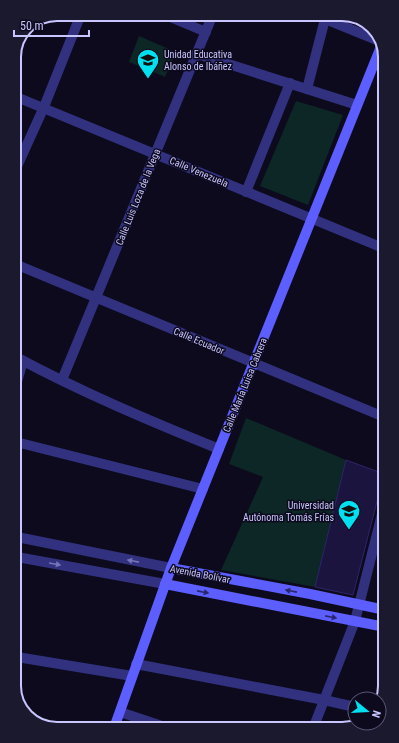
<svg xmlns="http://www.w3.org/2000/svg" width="399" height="743" font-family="'Roboto Condensed',sans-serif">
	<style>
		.green { fill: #0c2725 }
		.building { fill: #1b143f; stroke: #30246c }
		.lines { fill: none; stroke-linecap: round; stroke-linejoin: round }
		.street { stroke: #31317f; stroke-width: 10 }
		.secondary { stroke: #5c5eff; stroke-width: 10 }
		.oneway { fill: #7574b9 }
		.oneway2 { fill: #28276b }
		.labels { text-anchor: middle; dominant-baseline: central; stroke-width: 3; stroke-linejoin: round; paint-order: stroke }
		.poi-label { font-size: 10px; fill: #c9c5ff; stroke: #0c0a1c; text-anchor: start }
		.street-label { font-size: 10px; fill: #c9c5ff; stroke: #0c0a1c }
		.rim { fill: none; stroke: #c9c5ff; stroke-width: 2 }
	</style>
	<rect width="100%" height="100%" fill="#0c0a1c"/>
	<g class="green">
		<path d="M139,36L176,52L165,77L129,62Z"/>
		<path d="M296,101L343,115L308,205L260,186Z"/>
		<path d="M246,418L346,460L315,587L221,570L263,477L229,464Z"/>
	</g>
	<path class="building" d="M346,460L384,474L353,595L315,587Z"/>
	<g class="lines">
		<g class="street">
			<path d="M163,14L206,32"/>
			<path d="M313,14L382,42"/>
			<path d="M197,54L357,105"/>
			<path d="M307,89L325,19"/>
			<path d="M14,96L383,248"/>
			<path d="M15,171L44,107L81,14"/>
			<path d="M246,192L290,83"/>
			<path d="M15,264L384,417"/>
			<path d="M16,357C81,392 150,421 219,449"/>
			<path d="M62,380L213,14"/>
			<path d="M16,385L23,361"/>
			<path d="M16,442L203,489"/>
			<path d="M17,537L171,568"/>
			<path d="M17,557L165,584"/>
			<path d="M17,657L132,676"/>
			<path d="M136,664L324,700L355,707"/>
			<path d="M120,712L168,728"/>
			<path d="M314,726L355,621L384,506"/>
		</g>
		<g class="secondary">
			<path d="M171,568L310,594L385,610"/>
			<path d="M165,584L385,627"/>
			<path d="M114,728L171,568L382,44"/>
		</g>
	</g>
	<defs><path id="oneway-solid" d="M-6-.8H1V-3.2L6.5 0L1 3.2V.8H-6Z"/></defs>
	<g class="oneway">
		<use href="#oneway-solid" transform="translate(133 561) rotate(-169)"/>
		<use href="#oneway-solid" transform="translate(55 564) rotate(10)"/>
	</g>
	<g class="oneway2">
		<use href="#oneway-solid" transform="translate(291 591) rotate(-169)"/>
		<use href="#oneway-solid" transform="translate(203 592) rotate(11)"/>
		<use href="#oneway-solid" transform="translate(331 617) rotate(11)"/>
	</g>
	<defs>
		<g id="school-pin" transform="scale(1.15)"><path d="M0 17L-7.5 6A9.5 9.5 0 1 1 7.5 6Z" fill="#00e0f0" stroke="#0c0a1c"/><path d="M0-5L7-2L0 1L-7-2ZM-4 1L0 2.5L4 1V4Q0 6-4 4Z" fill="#111"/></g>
		<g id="university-pin" transform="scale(1.15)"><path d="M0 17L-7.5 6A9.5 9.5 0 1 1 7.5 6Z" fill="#00e0f0" stroke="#0c0a1c"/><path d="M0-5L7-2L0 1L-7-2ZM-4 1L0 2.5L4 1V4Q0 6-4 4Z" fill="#111"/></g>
	</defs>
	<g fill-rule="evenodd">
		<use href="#school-pin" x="148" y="60"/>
		<use href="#university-pin" x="349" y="511"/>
	</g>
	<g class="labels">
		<g class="poi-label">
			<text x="164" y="54">Unidad Educativa<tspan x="164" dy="12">Alonso de Ibáñez</tspan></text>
			<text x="334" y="505" text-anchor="end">Universidad<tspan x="334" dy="12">Autónoma Tomás Frías</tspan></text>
		</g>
		<g class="street-label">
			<text transform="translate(199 172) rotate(23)">Calle Venezuela</text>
			<text transform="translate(138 197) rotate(-68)">Calle Luis Loza de la Vega</text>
			<text transform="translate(199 341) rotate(23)">Calle Ecuador</text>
			<text transform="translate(245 385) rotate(-68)">Calle María Luisa Cabrera</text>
			<text transform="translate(200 574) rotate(11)">Avenida Bolívar</text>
		</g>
	</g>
	<path d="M0 0H399V743H0ZM57 21H342A36 36 0 0 1 378 57V686A36 36 0 0 1 342 722H57A36 36 0 0 1 21 686V57A36 36 0 0 1 57 21Z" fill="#1b192e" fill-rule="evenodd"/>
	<path class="rim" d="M57 21H342A36 36 0 0 1 378 57V686A36 36 0 0 1 342 722H57A36 36 0 0 1 21 686V57A36 36 0 0 1 57 21Z"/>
	<g transform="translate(367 711) rotate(108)"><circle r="19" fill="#0c0a1c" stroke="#585577"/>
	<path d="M0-3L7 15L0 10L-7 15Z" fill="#00e0f0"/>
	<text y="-6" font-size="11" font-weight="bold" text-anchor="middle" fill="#c9c5ff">N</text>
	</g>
	<path d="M14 30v6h75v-6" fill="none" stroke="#c9c5ff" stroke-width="2"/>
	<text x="20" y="30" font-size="12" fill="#c9c5ff" stroke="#0c0a1c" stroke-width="3" paint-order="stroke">50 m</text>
</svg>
